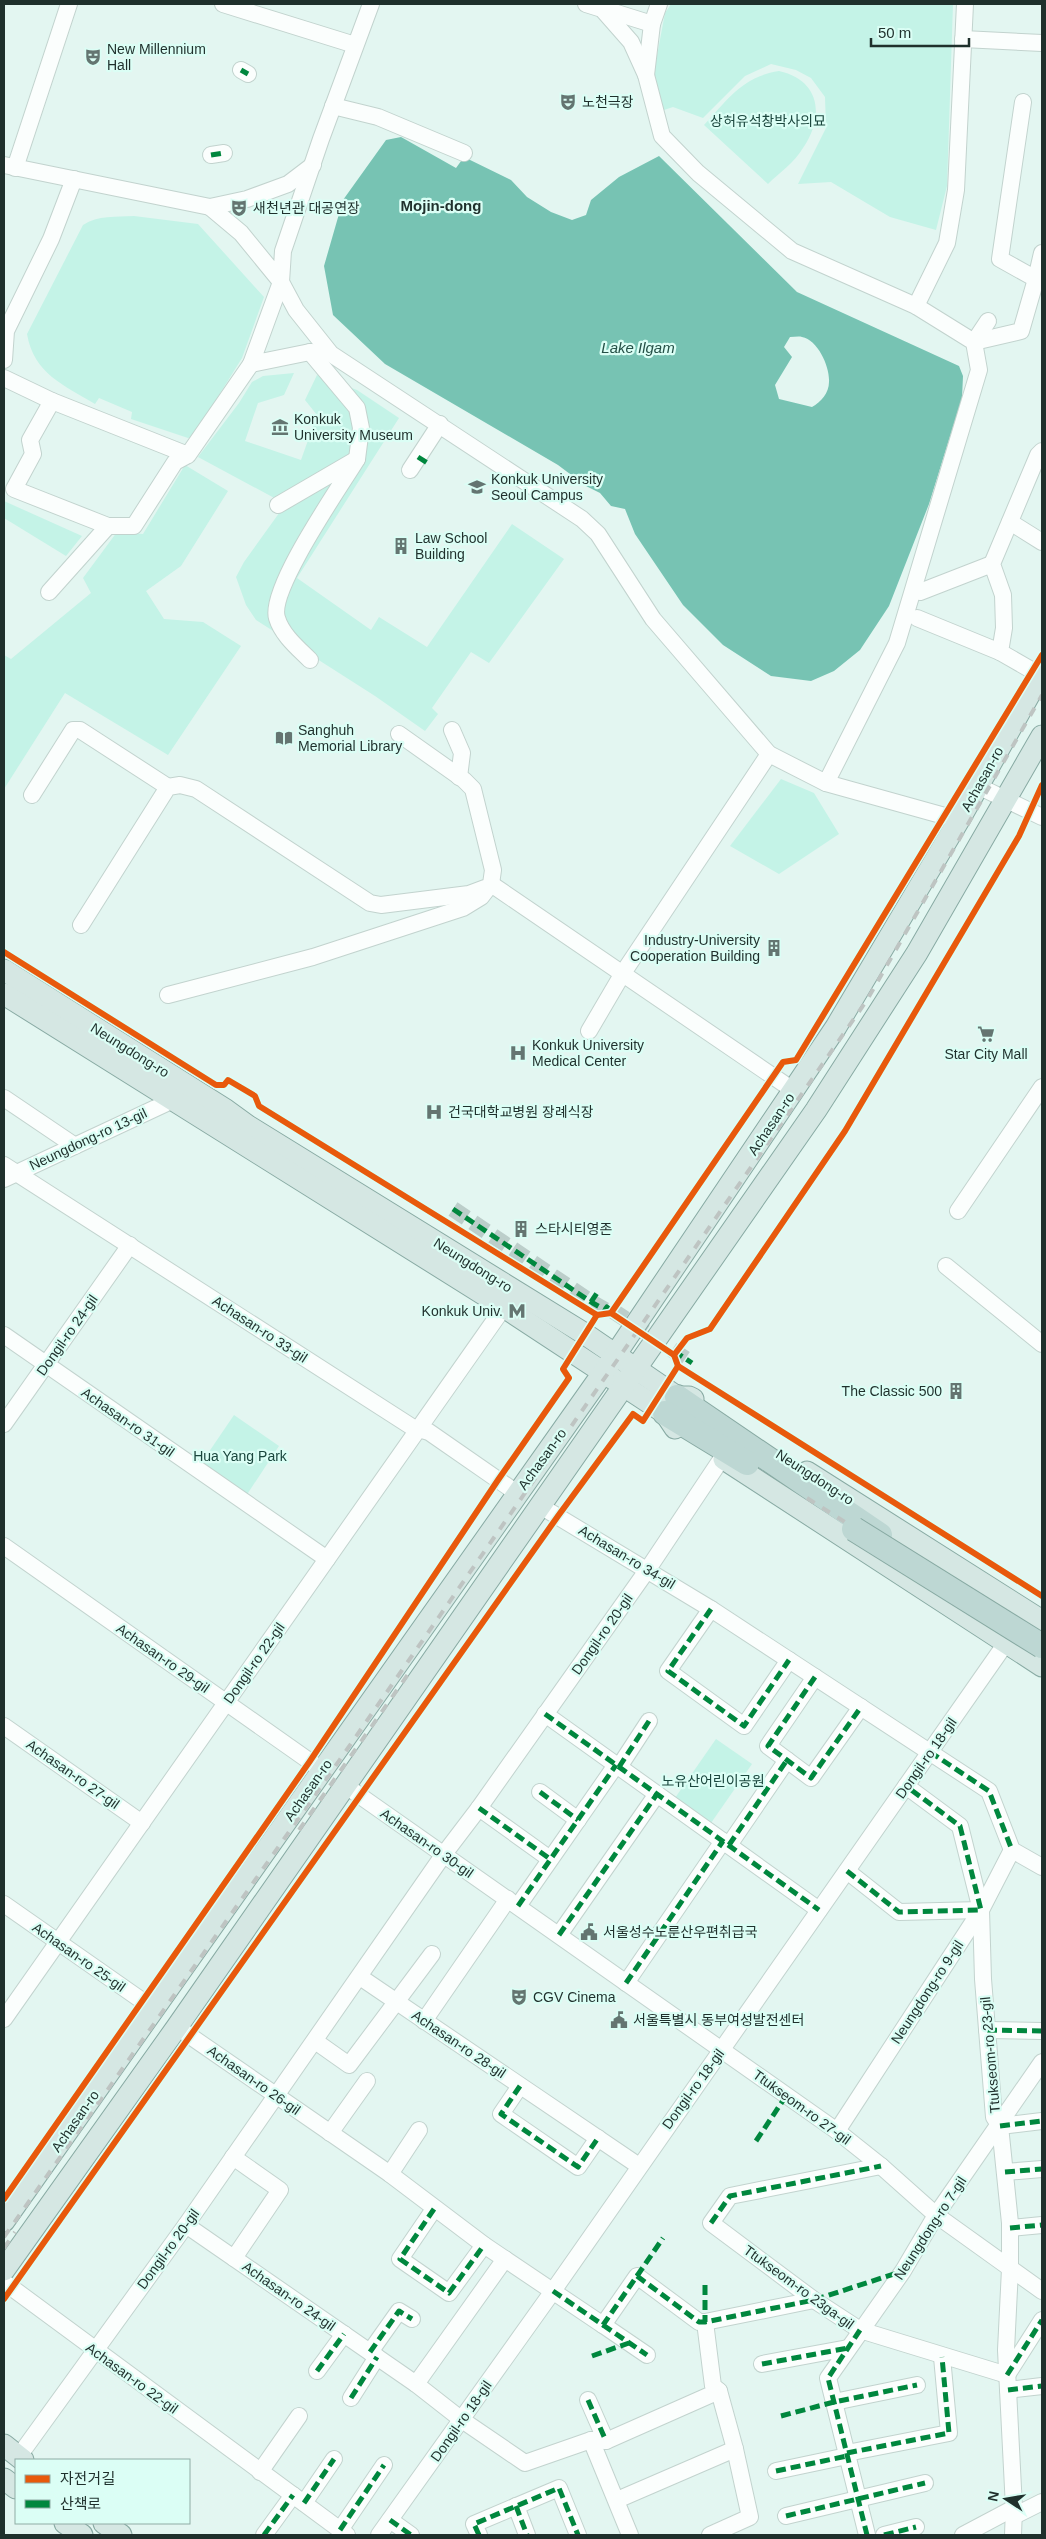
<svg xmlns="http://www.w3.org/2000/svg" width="1046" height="2539" font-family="Helvetica,'Noto Sans KR',sans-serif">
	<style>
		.green { fill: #c4f3e7 }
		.water { fill: #77c3b3; fill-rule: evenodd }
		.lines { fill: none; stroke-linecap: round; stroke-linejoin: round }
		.minor-tunnel { stroke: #bcceca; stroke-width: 16; stroke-dasharray: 16 8; stroke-linecap: butt }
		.minor-casing { stroke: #c2d3ce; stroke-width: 18 }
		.major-casing { stroke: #88aaa3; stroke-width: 23 }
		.highway-casing { stroke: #88aaa3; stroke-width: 26 }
		.minor { stroke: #fbfefd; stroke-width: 16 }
		.major { stroke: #d5e7e3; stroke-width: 21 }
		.highway { stroke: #bdd7d3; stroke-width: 24 }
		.rail { stroke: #bec4c2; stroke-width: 4; stroke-dasharray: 9 9; stroke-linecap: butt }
		.highway-bridge-casing { stroke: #88aaa3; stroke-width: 26; stroke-linecap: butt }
		.highway-bridge { stroke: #bdd7d3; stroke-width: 24 }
		.quiet { stroke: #00873e; stroke-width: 5; stroke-dasharray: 10 5; stroke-linecap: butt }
		.cycleway-casing { stroke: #dbfef5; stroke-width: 9 }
		.cycleway { stroke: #e8590c; stroke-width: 6 }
		.labels { text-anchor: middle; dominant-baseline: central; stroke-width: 4.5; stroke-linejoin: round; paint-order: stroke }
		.poi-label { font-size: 14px; fill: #1f302c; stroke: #dbfef5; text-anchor: start }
		.park-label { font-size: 14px; fill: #1a463d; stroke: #dbfef5 }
		.street-label { font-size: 14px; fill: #1f302c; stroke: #dbfef5 }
		.neighbourhood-label { font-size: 15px; font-weight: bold; fill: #1f302c; stroke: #dbfef5 }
		.water-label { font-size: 15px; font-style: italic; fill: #255047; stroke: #dbfef5 }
	</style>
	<rect width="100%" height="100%" fill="#e3f6f1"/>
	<g class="green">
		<path d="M671,4H953L947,186L936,230L890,217L831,182L798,184L826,128L825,97L811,78L796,70L771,64L745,76L703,118L673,107L661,111L653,77L665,13Z"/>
		<path d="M779,71C820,80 825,116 803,148C795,162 779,173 768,184L704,125C728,99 742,77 779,71Z"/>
		<path d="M134,216L198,224L264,297L242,358L193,437L188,438L131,419L132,412L99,398L95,404C64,385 34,374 27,334L83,225C98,215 116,217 134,216Z"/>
		<path d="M294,373L284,395L258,403L245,441L301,460L317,415L305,400L317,375L357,390L399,418L297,578L371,630L379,617L427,647L512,524L564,559L489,663L471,652L432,708L438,714L425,731L375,696L256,620L246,605L236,577L244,562L282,509L278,500L198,457L239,403L252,382L263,376Z"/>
		<path d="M185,465L228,491L181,566L146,591L164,619L203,622L241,646L168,755L65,693L4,789V655L11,659L91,593L83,578L117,532L143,534Z"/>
		<path d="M4,501L82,536L66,556L4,518Z"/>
		<path d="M781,779L814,793L839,834L779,874L730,846Z"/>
		<path d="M234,1415L279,1446L246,1496L200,1465Z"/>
		<path d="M716,1739L752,1764L711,1823L675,1798Z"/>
	</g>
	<path class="water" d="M401,137L456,168L464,157L511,180L527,197L551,212L572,220L586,215L591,200L619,177L659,156L797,292L959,366L963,376L962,398L929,504L889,606L860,650L834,671L811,681L771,676L723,645L683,605L635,534L625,509L611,506L600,493L586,486L558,465L385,364L333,315L324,266L343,200L386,140ZM790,337C794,337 799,336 802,337C818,340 830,367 829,382C829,393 821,402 812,407L779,399L775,385L792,357L784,347Z"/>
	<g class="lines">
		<path class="minor-tunnel" d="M453,1209L591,1302L605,1310L607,1307L692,1363"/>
		<g class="minor-casing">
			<g id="minor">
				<path d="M223,4L355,45"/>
				<path d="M604,9L652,24L659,4"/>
				<path d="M963,39L1042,43"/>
				<path d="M241,70L248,74"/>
				<path d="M646,75L652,24"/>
				<path d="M1023,102L1000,259L1036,279L1042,253"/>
				<path d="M333,106L378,117L464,153"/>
				<path d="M211,155L224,153"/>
				<path d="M4,165L210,207L247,199L288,184L313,165"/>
				<path d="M15,168L69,4"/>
				<path d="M210,207L241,233L281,282L283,251L321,139L371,4"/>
				<path d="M281,282L296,310L331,354L582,519L598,534L653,619L769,754L826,783L897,643L979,370L974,342L916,306L792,251L698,173L662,136L646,75L631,42L602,9L586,4"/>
				<path d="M281,282L251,364L310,352"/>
				<path d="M916,306L947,243L956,190L965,4"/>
				<path d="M974,342L1021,331L1036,279"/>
				<path d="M974,342L988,321"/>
				<path d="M320,353L310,352L357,408L361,428L357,459"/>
				<path d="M4,360L6,331L51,239L74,179"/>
				<path d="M4,378L52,401"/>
				<path d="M188,455L175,462L134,526H108L14,489L33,454L30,440L52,401L188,455L251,364"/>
				<path d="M410,470L440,424"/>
				<path d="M278,505L357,459C340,487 268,590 277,618C282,635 298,648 310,660"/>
				<path d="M1010,522L1042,542"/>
				<path d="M49,592L108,526"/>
				<path d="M920,592L992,564"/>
				<path d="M917,618L1000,652"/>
				<path d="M1040,675L1000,652L1004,628L1003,595L992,564L1038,455L1042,451"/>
				<path d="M452,730L462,753L459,777"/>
				<path d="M826,783L959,820"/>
				<path d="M978,786L1042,817"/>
				<path d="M32,795L73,730H80L168,787"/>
				<path d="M491,884L793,1090"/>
				<path d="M81,925L168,787L180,785L196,789L370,903L381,905L469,894L485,888"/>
				<path d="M168,995L313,957L463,908L481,897L491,884L493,870L473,789L464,780L399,734"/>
				<path d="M589,1031L623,973L769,754"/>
				<path d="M4,1098L75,1146"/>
				<path d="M4,1165L412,1427L429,1432L517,1493"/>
				<path d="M4,1179L173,1100"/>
				<path d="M958,1211L1042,1087"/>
				<path d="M946,1266L1042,1344"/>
				<path d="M4,1335L327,1559"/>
				<path d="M4,1424L130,1245"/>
				<path d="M542,1507L711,1609L989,1791L1012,1850L1042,1867"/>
				<path d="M4,1546L322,1770"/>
				<path d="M711,1609L668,1671L744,1726L789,1660"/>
				<path d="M815,1677L768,1746L811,1778L861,1707"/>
				<path d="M545,1714L819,1910"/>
				<path d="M4,1726L142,1823"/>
				<path d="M619,1767L649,1721"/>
				<path d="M346,1786L837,2131L881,2166L936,2215L1042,2291"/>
				<path d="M906,1786L960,1826L981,1910L983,1979L994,2117L1000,2126L1010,2223V2269L1006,2350L1014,2508L1013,2535"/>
				<path d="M540,1792L578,1820"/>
				<path d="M479,1808L550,1859"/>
				<path d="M729,1845L787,1760"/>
				<path d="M847,1871L899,1912L981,1910"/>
				<path d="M4,1904L154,2009"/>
				<path d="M518,1906L616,1765"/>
				<path d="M559,1935L657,1794"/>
				<path d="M360,1977L639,2166"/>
				<path d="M626,1983L723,1841"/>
				<path d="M4,2019L504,1307"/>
				<path d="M424,2021L508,1899"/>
				<path d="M177,2027L390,2174L484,2245L603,2325L637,2276L699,2322H705L814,2300"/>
				<path d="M987,2030L1042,2031"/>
				<path d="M315,2041L349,2065L432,1954"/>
				<path d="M520,2086L501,2114L578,2167L598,2138"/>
				<path d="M1000,2126L1042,2121"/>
				<path d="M837,2131L981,1910L1012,1850"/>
				<path d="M330,2133L367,2081"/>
				<path d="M233,2157L280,2190L234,2258"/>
				<path d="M881,2166L730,2196L711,2223L814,2300L860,2330L1007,2375L1042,2320"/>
				<path d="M1005,2172L1042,2169"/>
				<path d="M390,2174L419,2130"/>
				<path d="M434,2209L400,2259L449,2293L484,2245"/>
				<path d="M186,2225L416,2384L462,2420L525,2463L591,2440L606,2441L719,2391L713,2386L705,2322"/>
				<path d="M1010,2228L1042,2225"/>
				<path d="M4,2282L347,2535"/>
				<path d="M603,2325L647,2355"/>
				<path d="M370,2352L399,2311L412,2319"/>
				<path d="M762,2364L848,2348"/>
				<path d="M317,2371L344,2334"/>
				<path d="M416,2384L505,2259"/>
				<path d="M1008,2390L1042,2386"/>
				<path d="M351,2398L377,2357"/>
				<path d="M588,2400L606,2441"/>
				<path d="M834,2402L917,2385"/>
				<path d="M591,2440L630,2535"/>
				<path d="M847,2453L949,2433L942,2357"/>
				<path d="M19,2456L186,2225L444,1854L479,1808L648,1569L722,1458"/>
				<path d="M776,2471L847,2456"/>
				<path d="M260,2472L299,2416"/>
				<path d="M617,2500L735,2449"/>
				<path d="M304,2503L334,2459"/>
				<path d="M516,2506L527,2535"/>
				<path d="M786,2516L925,2483"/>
				<path d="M1014,2516L1042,2502"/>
				<path d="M390,2520L411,2535"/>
				<path d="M340,2530L384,2465"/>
				<path d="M264,2535L293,2495"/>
				<path d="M379,2535L553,2291L1006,1643"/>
				<path d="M479,2535L474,2524L559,2488L578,2535"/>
				<path d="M710,2535L750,2517L735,2449L719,2391"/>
				<path d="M867,2535L828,2378L903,2271L936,2215L1042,2062"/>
				<path d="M884,2535L916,2527"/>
				<path d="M963,2535L1014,2508"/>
			</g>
		</g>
		<g class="major-casing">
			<g id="major">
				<path d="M4,970L226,1110L248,1126L585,1334L677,1397H689L693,1399"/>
				<path d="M4,994L504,1307L665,1413L675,1428"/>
				<path d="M724,1459L1042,1666"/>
				<path d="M807,1472L1042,1621"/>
				<path d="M4,2221L603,1373L836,1027L959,820L1042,672"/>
				<path d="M4,2270L177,2027L816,1110L917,953L1042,736"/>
				<path d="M4,2445L23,2460"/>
				<path d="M4,2479L16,2488"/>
				<path d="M65,2523L82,2535"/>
				<path d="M104,2523L121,2535"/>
			</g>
		</g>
		<g class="highway-casing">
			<g id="highway">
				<path d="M677,1397L880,1535"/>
				<path d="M665,1413L747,1463"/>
			</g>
		</g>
		<use href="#minor" class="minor"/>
		<use href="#major" class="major"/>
		<use href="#highway" class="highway"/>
		<g class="rail">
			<path d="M807,1498L1042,1647"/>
			<path d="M299,1830L411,1670"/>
			<path d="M4,2237L348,1748L867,1000L1042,695"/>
			<path d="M4,2248L15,2232"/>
		</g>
		<g class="highway-bridge-casing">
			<path id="highway-bridge" d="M854,1529L1042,1646"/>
		</g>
		<use href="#highway-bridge" class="highway-bridge"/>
		<g class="quiet">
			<path d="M241,70L248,74"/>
			<path d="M211,155L224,153"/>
			<path d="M418,457L429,464"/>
			<path d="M453,1209L591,1302L605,1310L607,1307L609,1309"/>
			<path d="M591,1302L597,1293"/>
			<path d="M674,1351L692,1363"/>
			<path d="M711,1609L668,1671L744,1726L789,1660"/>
			<path d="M815,1677L768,1746L811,1778L861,1707"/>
			<path d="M545,1714L819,1910"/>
			<path d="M930,1752L989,1791L1012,1850"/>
			<path d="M619,1767L649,1721"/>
			<path d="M540,1792L578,1820"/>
			<path d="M479,1808L550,1859"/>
			<path d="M729,1845L787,1760"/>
			<path d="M847,1871L899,1912L981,1910L960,1826L906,1786"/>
			<path d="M518,1906L616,1765"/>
			<path d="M559,1935L657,1794"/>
			<path d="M626,1983L723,1841"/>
			<path d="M987,2030L1042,2031"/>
			<path d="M520,2086L501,2114L578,2167L598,2138"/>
			<path d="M1000,2126L1042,2121"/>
			<path d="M756,2141L786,2096"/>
			<path d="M1005,2172L1042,2169"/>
			<path d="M434,2209L400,2259L449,2293L484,2245"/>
			<path d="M711,2223L730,2196L881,2166"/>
			<path d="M1010,2228L1042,2225"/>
			<path d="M637,2276L663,2238"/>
			<path d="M705,2285V2322"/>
			<path d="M553,2291L603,2325L637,2276L699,2322H705L814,2300L903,2271"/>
			<path d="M603,2325L647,2355"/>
			<path d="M860,2330L828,2378L867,2535"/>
			<path d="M370,2352L399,2311L412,2319"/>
			<path d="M592,2356L629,2343"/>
			<path d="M762,2364L848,2348"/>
			<path d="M317,2371L344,2334"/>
			<path d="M1007,2375L1042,2320"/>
			<path d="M1008,2390L1042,2386"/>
			<path d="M351,2398L377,2357"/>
			<path d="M588,2400L606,2441"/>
			<path d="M781,2416L834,2402L917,2385"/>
			<path d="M847,2453L949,2433L942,2357"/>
			<path d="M776,2471L847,2456"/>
			<path d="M304,2503L334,2459"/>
			<path d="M516,2506L527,2535"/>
			<path d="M786,2516L925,2483"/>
			<path d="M390,2520L411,2535"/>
			<path d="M340,2530L384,2465"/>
			<path d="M264,2535L293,2495"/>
			<path d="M479,2535L474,2524L559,2488L578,2535"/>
			<path d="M884,2535L916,2527"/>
		</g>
		<g class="cycleway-casing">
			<g id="cycleway">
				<path d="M4,952L216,1085H224L228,1080L255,1096L259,1106L597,1315L611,1313L674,1355L678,1366L1042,1596"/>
				<path d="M611,1313L783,1062L796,1060L1042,655"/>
				<path d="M674,1355L687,1338L710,1329L845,1131L1019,836L1042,785"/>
				<path d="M4,2199L310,1761L498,1480L569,1378L563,1369L597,1315"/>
				<path d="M4,2299L558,1516L633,1414L643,1421L678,1366"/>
			</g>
		</g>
		<use href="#cycleway" class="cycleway"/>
	</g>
	<defs>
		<g id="theatre-bare" transform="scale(1.35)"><path d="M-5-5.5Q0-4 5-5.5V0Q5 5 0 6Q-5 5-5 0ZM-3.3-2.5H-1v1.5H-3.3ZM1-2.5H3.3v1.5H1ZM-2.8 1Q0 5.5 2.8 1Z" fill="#647571" stroke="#dbfef5" stroke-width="2.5" paint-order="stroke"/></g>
		<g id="museum-bare" transform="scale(1.35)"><path d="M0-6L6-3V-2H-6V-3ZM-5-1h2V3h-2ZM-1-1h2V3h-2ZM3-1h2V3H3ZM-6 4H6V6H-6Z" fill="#647571" stroke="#dbfef5" stroke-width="2.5" paint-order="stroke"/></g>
		<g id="university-bare" transform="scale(1.35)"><path d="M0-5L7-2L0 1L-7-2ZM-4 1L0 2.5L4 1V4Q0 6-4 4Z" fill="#647571" stroke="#dbfef5" stroke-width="2.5" paint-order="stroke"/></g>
		<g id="building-bare" transform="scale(1.35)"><path d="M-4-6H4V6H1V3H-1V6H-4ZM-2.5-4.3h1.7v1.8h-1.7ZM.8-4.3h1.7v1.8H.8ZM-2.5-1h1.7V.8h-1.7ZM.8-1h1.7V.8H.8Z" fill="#647571" stroke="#dbfef5" stroke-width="2.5" paint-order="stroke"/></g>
		<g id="library-bare" transform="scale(1.35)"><path d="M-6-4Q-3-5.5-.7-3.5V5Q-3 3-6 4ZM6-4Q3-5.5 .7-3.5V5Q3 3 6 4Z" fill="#647571" stroke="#dbfef5" stroke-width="2.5" paint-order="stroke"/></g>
		<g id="supermarket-bare" transform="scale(1.35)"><path d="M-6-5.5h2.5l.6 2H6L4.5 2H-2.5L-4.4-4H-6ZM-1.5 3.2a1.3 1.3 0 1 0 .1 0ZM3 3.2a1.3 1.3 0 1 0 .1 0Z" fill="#647571" stroke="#dbfef5" stroke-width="2.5" paint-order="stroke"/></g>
		<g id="hospital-bare" transform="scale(1.35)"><path d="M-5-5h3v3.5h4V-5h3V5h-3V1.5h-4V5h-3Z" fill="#647571" stroke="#dbfef5" stroke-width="2.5" paint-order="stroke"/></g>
		<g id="metro-bare" transform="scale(1.35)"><path d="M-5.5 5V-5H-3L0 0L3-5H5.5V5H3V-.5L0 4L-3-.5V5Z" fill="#647571" stroke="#dbfef5" stroke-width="2.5" paint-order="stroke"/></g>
		<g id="civic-bare" transform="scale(1.35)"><path d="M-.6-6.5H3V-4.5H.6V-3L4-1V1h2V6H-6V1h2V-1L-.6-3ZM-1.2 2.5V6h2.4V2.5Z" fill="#647571" stroke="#dbfef5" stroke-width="2.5" paint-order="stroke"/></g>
	</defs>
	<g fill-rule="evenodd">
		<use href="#theatre-bare" x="93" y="57"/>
		<use href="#theatre-bare" x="568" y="102"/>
		<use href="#theatre-bare" x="239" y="208"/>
		<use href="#museum-bare" x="280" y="427"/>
		<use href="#university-bare" x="477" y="487"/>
		<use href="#building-bare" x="401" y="546"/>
		<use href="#library-bare" x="284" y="738"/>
		<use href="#building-bare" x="774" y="948"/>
		<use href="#supermarket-bare" x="986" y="1034"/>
		<use href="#hospital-bare" x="518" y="1053"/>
		<use href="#hospital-bare" x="434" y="1112"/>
		<use href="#building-bare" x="521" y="1229"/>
		<use href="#metro-bare" x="517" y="1311"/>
		<use href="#building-bare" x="956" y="1391"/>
		<use href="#civic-bare" x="589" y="1932"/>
		<use href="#theatre-bare" x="519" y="1997"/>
		<use href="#civic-bare" x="619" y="2020"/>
	</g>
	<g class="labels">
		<g class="poi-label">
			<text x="107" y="49">New Millennium<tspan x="107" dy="16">Hall</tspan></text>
			<text x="582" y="102">노천극장</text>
			<text x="253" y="208">새천년관 대공연장</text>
			<text x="294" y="419">Konkuk<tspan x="294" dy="16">University Museum</tspan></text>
			<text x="491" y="479">Konkuk University<tspan x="491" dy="16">Seoul Campus</tspan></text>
			<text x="415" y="538">Law School<tspan x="415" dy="16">Building</tspan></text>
			<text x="298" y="730">Sanghuh<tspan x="298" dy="16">Memorial Library</tspan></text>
			<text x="760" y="940" text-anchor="end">Industry-University<tspan x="760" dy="16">Cooperation Building</tspan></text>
			<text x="532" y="1045">Konkuk University<tspan x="532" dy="16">Medical Center</tspan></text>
			<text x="986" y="1054" text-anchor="middle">Star City Mall</text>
			<text x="448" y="1112">건국대학교병원 장례식장</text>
			<text x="535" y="1229">스타시티영존</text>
			<text x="503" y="1311" text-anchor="end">Konkuk Univ.</text>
			<text x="942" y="1391" text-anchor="end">The Classic 500</text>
			<text x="603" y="1932">서울성수노룬산우편취급국</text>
			<text x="533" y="1997">CGV Cinema</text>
			<text x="633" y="2020">서울특별시 동부여성발전센터</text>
		</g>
		<g class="park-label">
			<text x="768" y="121">상허유석창박사의묘</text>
			<text x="240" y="1456">Hua Yang Park</text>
			<text x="713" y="1781">노유산어린이공원</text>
		</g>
		<g class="street-label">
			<text transform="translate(982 779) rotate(-61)">Achasan-ro</text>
			<text transform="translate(130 1050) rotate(32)">Neungdong-ro</text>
			<text transform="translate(771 1124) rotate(-56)">Achasan-ro</text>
			<text transform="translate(88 1139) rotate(-25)">Neungdong-ro 13-gil</text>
			<text transform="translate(473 1265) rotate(32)">Neungdong-ro</text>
			<text transform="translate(260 1329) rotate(33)">Achasan-ro 33-gil</text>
			<text transform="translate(67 1335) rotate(-55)">Dongil-ro 24-gil</text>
			<text transform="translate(128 1422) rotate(35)">Achasan-ro 31-gil</text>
			<text transform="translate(542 1459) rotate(-54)">Achasan-ro</text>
			<text transform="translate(815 1477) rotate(33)">Neungdong-ro</text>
			<text transform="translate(627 1557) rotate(31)">Achasan-ro 34-gil</text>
			<text transform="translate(602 1634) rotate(-55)">Dongil-ro 20-gil</text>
			<text transform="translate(163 1658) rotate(35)">Achasan-ro 29-gil</text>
			<text transform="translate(254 1663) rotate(-55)">Dongil-ro 22-gil</text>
			<text transform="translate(926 1758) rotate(-55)">Dongil-ro 18-gil</text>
			<text transform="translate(73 1774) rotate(35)">Achasan-ro 27-gil</text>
			<text transform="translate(308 1790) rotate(-55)">Achasan-ro</text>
			<text transform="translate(427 1843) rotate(35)">Achasan-ro 30-gil</text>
			<text transform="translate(79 1957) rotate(35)">Achasan-ro 25-gil</text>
			<text transform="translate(927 1992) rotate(-57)">Neungdong-ro 9-gil</text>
			<text transform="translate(459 2044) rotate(34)">Achasan-ro 28-gil</text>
			<text transform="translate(990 2055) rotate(-95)">Ttukseom-ro 23-gil</text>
			<text transform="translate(254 2080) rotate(35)">Achasan-ro 26-gil</text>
			<text transform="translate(693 2089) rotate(-54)">Dongil-ro 18-gil</text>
			<text transform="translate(802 2107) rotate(36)">Ttukseom-ro 27-gil</text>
			<text transform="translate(75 2121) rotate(-55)">Achasan-ro</text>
			<text transform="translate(930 2228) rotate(-57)">Neungdong-ro 7-gil</text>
			<text transform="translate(168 2249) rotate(-54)">Dongil-ro 20-gil</text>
			<text transform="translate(799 2287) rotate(36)">Ttukseom-ro 23ga-gil</text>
			<text transform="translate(289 2296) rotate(35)">Achasan-ro 24-gil</text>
			<text transform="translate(132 2378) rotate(36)">Achasan-ro 22-gil</text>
			<text transform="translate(461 2421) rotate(-55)">Dongil-ro 18-gil</text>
		</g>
		<g class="neighbourhood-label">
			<text x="441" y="205">Mojin-dong</text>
		</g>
		<g class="water-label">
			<text x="638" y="347">Lake Ilgam</text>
		</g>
	</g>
	<rect width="1046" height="2539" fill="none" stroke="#1f302c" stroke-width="10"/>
	<rect x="15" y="2459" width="175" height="65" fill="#dbfef5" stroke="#90aca5"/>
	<rect x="25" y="2475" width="25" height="8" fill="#e8590c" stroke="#90aca5"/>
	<text x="60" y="2484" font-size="15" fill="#1f302c">자전거길</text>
	<rect x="25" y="2500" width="25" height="8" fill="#00873e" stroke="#90aca5"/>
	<text x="60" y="2509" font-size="15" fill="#1f302c">산책로</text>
	<g transform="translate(1006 2499) rotate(282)" stroke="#dbfef5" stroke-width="4" paint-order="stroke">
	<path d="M0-4L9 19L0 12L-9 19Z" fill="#1f302c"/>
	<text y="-8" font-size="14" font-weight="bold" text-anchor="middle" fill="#1f302c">N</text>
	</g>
	<path d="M871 38v8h98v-8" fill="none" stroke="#1f302c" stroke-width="2.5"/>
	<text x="878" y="38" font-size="15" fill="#1f302c" stroke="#dbfef5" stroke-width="4" paint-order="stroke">50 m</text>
</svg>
